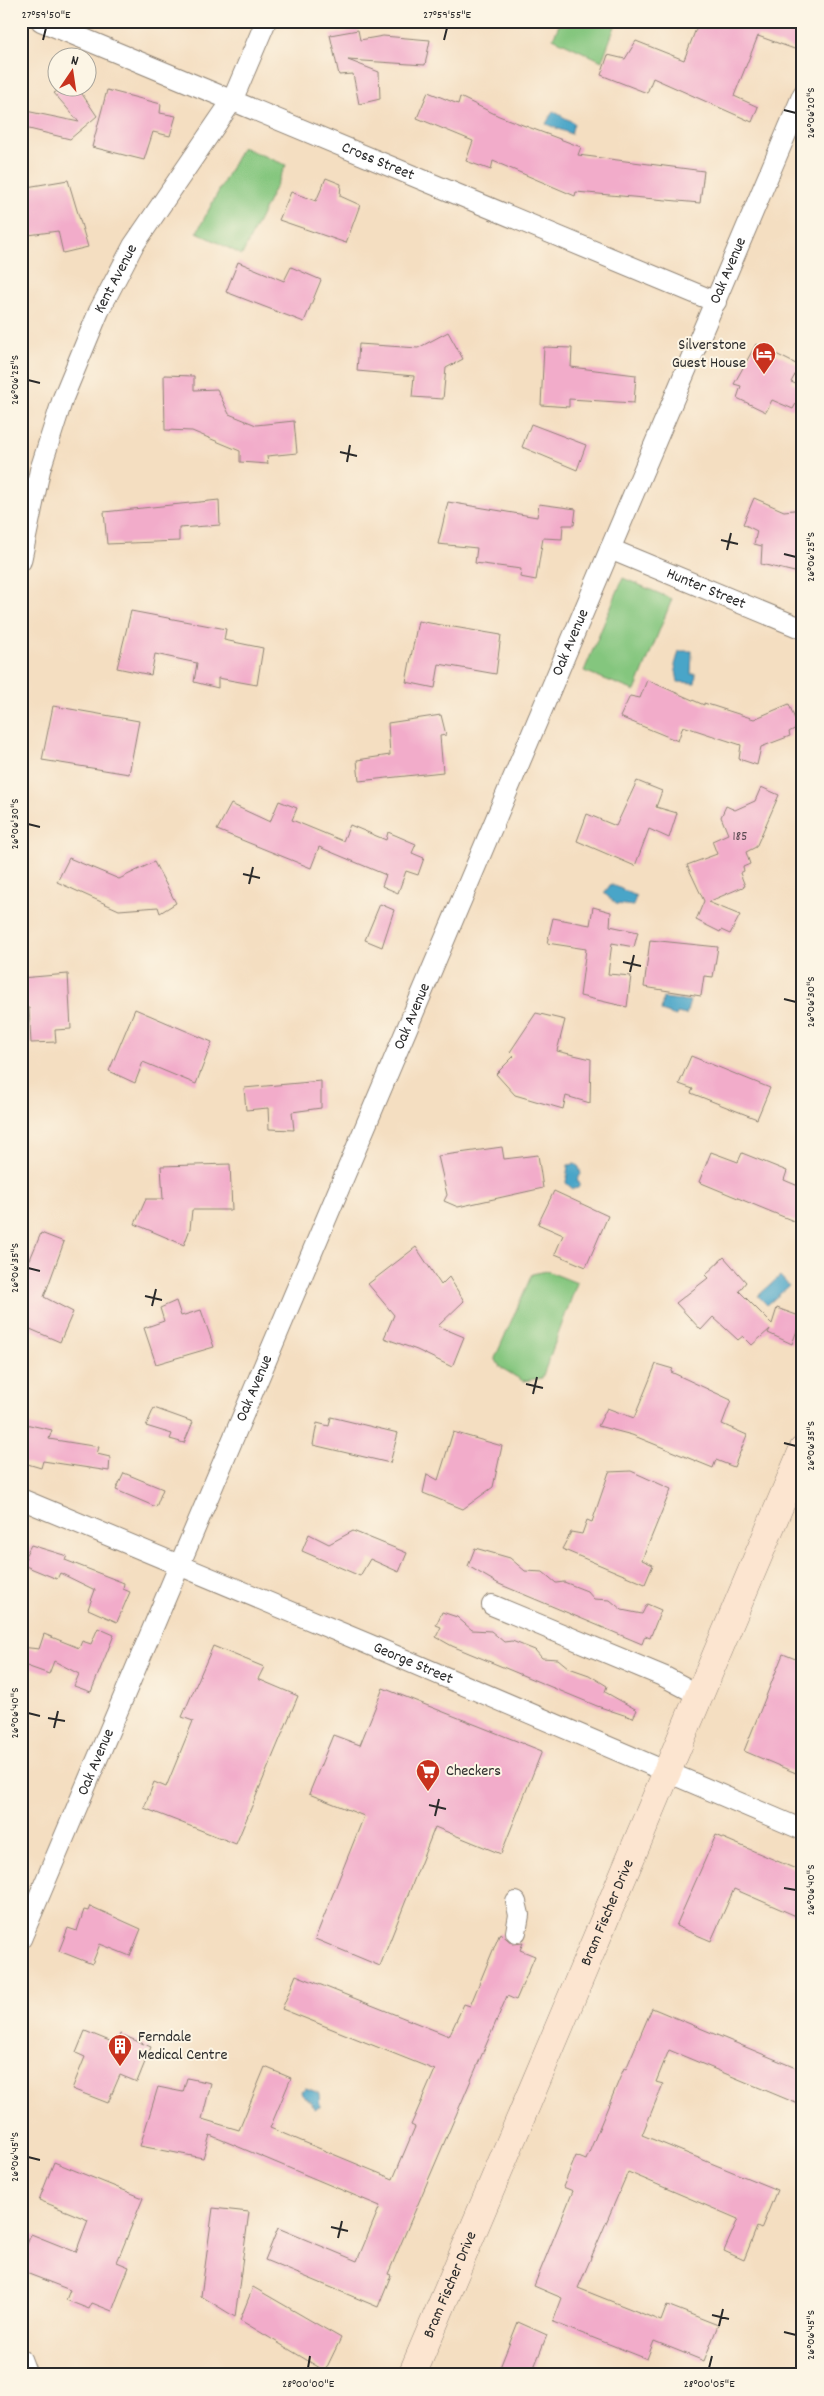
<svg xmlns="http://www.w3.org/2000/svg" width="824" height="2396" font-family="Dekko,sans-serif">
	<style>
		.green { fill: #84c67e; stroke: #587854 }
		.water { fill: #4aa5c8; stroke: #3a687a }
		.building { fill: #f2acca }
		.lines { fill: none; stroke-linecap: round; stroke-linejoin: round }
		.street-casing { stroke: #908476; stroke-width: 22 }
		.secondary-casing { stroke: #908476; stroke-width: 29 }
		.street { stroke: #fff; stroke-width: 20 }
		.secondary { stroke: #fce5d0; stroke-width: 28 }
		.ticks { fill: none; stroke: #2b2b2b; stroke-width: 2 }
		.labels { text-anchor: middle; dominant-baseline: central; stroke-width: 4; stroke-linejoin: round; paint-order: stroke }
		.number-label { font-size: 14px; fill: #5d4b53 }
		.street-label { font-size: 16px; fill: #2b2b2b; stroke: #fcf5e5 }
		.poi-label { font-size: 16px; fill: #2b2b2b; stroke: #fcf5e5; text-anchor: start }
		.neatline { fill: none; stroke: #2b2b2b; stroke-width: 2 }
		.ticks-label { font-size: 12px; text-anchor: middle; fill: #2b2b2b }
	</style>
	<rect width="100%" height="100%" fill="#fcf5e5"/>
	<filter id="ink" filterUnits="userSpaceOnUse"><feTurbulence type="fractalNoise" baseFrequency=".02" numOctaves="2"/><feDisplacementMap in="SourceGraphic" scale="10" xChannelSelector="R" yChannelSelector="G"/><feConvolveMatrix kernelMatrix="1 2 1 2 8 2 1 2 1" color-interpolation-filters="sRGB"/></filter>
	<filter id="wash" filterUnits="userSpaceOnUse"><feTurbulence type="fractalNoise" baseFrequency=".0096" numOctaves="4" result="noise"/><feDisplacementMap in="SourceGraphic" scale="20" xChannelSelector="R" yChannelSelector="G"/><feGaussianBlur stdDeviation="1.12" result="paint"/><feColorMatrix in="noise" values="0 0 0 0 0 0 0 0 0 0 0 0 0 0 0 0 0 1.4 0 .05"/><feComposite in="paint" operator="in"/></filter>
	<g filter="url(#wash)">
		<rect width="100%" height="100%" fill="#f4dec1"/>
		<g class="green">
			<path d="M561,21H617L602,61L553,38Z"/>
			<path d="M242,147L286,165L242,255L197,232Z"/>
			<path d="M623,578L672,599L635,691L584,671Z"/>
			<path d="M547,1271L577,1283L542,1378L523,1381L500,1367L495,1358L532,1274Z"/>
		</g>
		<g class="water">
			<path d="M553,111L574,123L571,134L546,124Z"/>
			<path d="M679,651H692L691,674H696L695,683L678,682L675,665Z"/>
			<path d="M611,884L636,896L633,906L616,904L604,893Z"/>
			<path d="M663,998L690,1001L686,1015L677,1013L676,1016L661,1011Z"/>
			<path d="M575,1164L579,1167L581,1174L577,1180L580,1184L578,1188L573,1189L566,1183L568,1165Z"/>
			<path d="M780,1276L789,1286L767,1305L758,1296Z"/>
			<path d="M306,2088L319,2093L320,2107L314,2109L311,2101L302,2095L301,2091Z"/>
		</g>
		<g id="blocks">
			<g class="building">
				<path d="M699,21H784L803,30L800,51L758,36L734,96L758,107L752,122L653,78L647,93L601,75L608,55L625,59L636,41L684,60Z"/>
				<path d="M358,30L360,40L383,36L430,40L425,65L348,60L379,72L380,99L359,104L353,74L339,75L330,35Z"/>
				<path d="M62,88H78L97,116L70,139L21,127L26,111L79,122L54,93Z"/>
				<path d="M107,90L161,104L160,113L176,116L170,136L153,132L144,160L92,147Z"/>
				<path d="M428,92L458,104L460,97L499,116L581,147L578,155L704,171L700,203L576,192L575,196L493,161L491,170L466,161L473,141L417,118Z"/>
				<path d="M326,178L341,184L340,196L360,205L346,243L279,220L291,192L316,201Z"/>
				<path d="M68,180L88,247L63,253L58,231L21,236V188Z"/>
				<path d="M238,262L284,281L291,267L321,280L304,322L226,292Z"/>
				<path d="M448,332L463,359L446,368L443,399L412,397L414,376L357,371L359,344L418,348Z"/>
				<path d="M756,344L800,366L791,382L803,387V391L793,409L772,400L766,412L737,398L741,386L734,384Z"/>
				<path d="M544,347L572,348L571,367L636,375L634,403L569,399V407L541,405Z"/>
				<path d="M164,375L194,376V390L217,389L229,414L256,425L294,421L297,453L267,456L268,464L240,462V451L192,431L165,430Z"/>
				<path d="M531,424L586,445L577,470L522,447Z"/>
				<path d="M754,498L784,511L803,509V574L761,564L762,546L754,544L757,531L743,524Z"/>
				<path d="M219,500L220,525L179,528V541L107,544L104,512Z"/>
				<path d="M448,502L537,517L539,504L576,509L574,525H563L562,539L543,538L536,580L520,577L521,569L475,563L477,548L438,544Z"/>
				<path d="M131,611L226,629L224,640L263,648L257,685L218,678V688L194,682L197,663L155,654L151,675L117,668Z"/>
				<path d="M418,621L501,635L496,674L439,664L435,688L406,682Z"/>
				<path d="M647,680L704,705V703L754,719L789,704L798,727L789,732L790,736L761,747L757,765L739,759L741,745L683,726L678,741L620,717L630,696L640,698Z"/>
				<path d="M53,706L139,721L129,774L42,760Z"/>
				<path d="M441,715L446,735L440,736L443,772L359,781L357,760L390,755L388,723Z"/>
				<path d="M637,781L662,791L656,807L677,813L669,838L649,829L635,866L577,841L587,814L616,826Z"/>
				<path d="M761,787L779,795L756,847L746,852L750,864L743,867L744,871L740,873L745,886L708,902L740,915L730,934L721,930L720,932L696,920L704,901L687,865L717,854L712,841L728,834L721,817L726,806L735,810L755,801Z"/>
				<path d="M279,801L297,808L292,820L343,841L350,825L386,840L388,832L416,844L412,853L424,858L418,875L406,871L398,893L382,886L386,875L319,847L311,868L217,830L231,804L270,822Z"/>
				<path d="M69,858L119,879L154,862L176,903L160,913L158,907L119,910L57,882Z"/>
				<path d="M380,904L394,910L382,947L365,940Z"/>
				<path d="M593,907L611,912L610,926L638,932L634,947L612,943L608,974L631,976L627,1007L580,996L586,949L547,943L553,918L590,925Z"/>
				<path d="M650,940L718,947L713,977L704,976L701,996L644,987Z"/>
				<path d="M68,974L71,1029L55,1030L56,1042L31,1043L29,1008H21V978Z"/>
				<path d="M135,1009L212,1042L196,1084L143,1062L135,1083L109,1071Z"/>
				<path d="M536,1013L565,1020L557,1051L591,1059L590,1103L566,1096L563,1109L515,1095L496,1074L514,1056L510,1052Z"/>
				<path d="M691,1056L770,1088L757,1119L691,1093L693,1089L679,1084Z"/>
				<path d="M321,1081V1108L292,1112L294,1130L269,1129L268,1108L246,1110L244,1088Z"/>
				<path d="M502,1147L504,1159L538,1155L543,1188L458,1207L444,1201L447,1195L438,1156Z"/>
				<path d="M711,1152L738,1162L742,1153L787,1171L784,1180L803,1188V1204L796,1222L699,1182Z"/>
				<path d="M230,1164L232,1210H192L190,1229L184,1245L135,1224L146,1199H163L161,1166Z"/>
				<path d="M554,1191L608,1216L586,1267L555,1254L563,1235L538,1224Z"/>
				<path d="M41,1233L64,1242L44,1297L73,1312L60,1342L21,1325V1281Z"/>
				<path d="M416,1247L441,1285L449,1277L464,1301L438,1326L464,1337L452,1367L417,1350L384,1338L394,1315L368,1284Z"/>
				<path d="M724,1257L746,1282L739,1291L772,1324L777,1308L802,1317L792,1344L768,1333L770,1329L752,1345L743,1336L738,1340L713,1317L701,1330L676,1303L708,1278L705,1275Z"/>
				<path d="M176,1301L181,1316L201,1310L214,1347L156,1364L144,1328L164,1321L160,1308Z"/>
				<path d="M656,1364L673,1369L671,1372L731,1400L722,1424L747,1435L734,1467L716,1460L713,1468L632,1435L598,1426L607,1408L634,1418Z"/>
				<path d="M154,1408L193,1422L184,1443L170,1439L172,1434L146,1426Z"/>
				<path d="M331,1417L398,1433L390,1463L313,1445L317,1423L329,1426Z"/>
				<path d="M21,1423L52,1430L49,1439L99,1447L97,1454L110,1457L109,1471L43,1461L41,1468L21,1462Z"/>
				<path d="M453,1432L502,1446L493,1487L463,1509L423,1493L427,1474L438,1480Z"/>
				<path d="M631,1471L671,1489L642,1560L653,1565L645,1584L562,1549L571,1532L582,1534L587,1520L592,1522L609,1472Z"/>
				<path d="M124,1473L163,1489L156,1507L116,1490Z"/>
				<path d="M353,1531L407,1553L399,1572L370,1559L360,1576L302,1551L309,1534L329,1544Z"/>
				<path d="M31,1545L67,1556L65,1560L124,1583L123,1589L130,1592L117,1622L88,1609L95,1590L60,1573L57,1579L23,1565L26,1557L25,1556Z"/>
				<path d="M475,1548L510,1558L525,1571L543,1572L556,1583L564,1582L587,1591L594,1599L610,1600L622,1610L642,1614L647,1604L661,1610L650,1638L645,1636L642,1644L499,1584L468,1566Z"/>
				<path d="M442,1612L457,1617L472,1630L491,1631L504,1642L512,1641L535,1650L542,1658L558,1659L569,1668L589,1675L607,1686L605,1692L637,1710L633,1718L597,1706L452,1646L436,1637L441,1627L436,1625Z"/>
				<path d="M98,1628L114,1635L91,1692L74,1686L79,1674L54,1661L49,1674L21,1664V1647L39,1649L44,1634L79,1648L82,1641L91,1644Z"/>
				<path d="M213,1646L264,1667L258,1679L298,1696L236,1844L144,1808L154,1782L166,1787L193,1721L182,1717Z"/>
				<path d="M783,1654L803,1662V1776L744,1751Z"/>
				<path d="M383,1688L542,1751L501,1854L435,1827L380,1966L315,1939L364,1816L309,1794L333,1735L360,1745Z"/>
				<path d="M716,1835L803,1872V1919L734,1889L711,1941L676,1926Z"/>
				<path d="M90,1906L141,1929L130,1956L100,1944L92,1964L59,1951L68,1928L77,1931L84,1910L88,1911Z"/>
				<path d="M500,1933L513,1944L523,1943L520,1950L535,1956L516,2000L507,1996L388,2274L391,2275L378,2307L265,2260L278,2228L357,2261L380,2206L210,2135L203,2158L140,2146L158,2087L183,2092L187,2078L211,2083L202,2119L239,2130L265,2067L291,2078L270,2128L393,2179L415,2127L411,2125L435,2070L282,2009L296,1975L449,2036L464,2004L470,2006Z"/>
				<path d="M652,2008L803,2071V2106L669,2050L656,2082L663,2084L642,2135L777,2190L761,2229L757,2227L744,2260L724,2251L738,2219L628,2172L578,2288L661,2321L667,2305L718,2325L704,2361L654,2341L647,2359L553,2322L562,2298L534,2286L573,2191L563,2187L576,2156L586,2160L624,2068L626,2069Z"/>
				<path d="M85,2031L117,2044L120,2034L151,2047L137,2082L120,2075L108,2103L72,2089L85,2057L76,2053Z"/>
				<path d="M54,2162L143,2198L117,2262L129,2267L112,2311L92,2303L89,2309L66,2300L70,2290L21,2271V2260L31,2234L76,2252L88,2220L39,2200Z"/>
				<path d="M213,2208L249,2212L235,2317L201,2296Z"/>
				<path d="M253,2287L341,2338L325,2371L240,2320Z"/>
				<path d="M518,2322L547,2335L531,2375H497Z"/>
			</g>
		</g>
	</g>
	<g filter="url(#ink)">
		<use href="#blocks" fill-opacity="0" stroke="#908476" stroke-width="1"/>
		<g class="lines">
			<g class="street-casing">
				<g id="street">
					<path id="s1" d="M41,21L716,302"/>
					<path id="s2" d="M610,549L803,629"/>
					<path id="s3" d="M21,561L40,470L63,398L99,311L133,246L232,101L266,21"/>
					<path id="s4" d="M21,1499L368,1644L803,1830"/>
					<path d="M492,1605L665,1677L699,1695"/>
					<path d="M516,1902L519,1915L516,1932"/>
					<path id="s5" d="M21,1939L803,94"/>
					<path d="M21,2359L27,2375"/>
				</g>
			</g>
			<g class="secondary-casing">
				<g id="secondary">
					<path id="s6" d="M412,2375L803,1450"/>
				</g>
			</g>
			<use href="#street" class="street"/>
			<use href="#secondary" class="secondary"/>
		</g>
	</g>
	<path class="ticks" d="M43,40L46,28M444,40L447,28M784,110L796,113M28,380L40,383M340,452L357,456M347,462L350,445M721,540L738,544M727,550L731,533M784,554L796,557M28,824L40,827M243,874L260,878M249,884L253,867M623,962L641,966M630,972L634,955M784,999L796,1002M28,1268L40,1271M145,1296L162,1300M152,1306L156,1289M526,1384L543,1388M533,1394L537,1377M784,1443L796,1446M28,1713L40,1716M48,1718L65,1721M54,1728L58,1711M429,1805L446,1809M435,1816L439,1799M784,1888L796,1890M28,2157L40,2160M331,2227L348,2231M338,2238L342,2221M712,2315L729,2319M719,2326L723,2309M784,2332L796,2335M308,2368L310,2356M709,2368L712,2356"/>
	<defs>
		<g id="hotel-pin" transform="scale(1.25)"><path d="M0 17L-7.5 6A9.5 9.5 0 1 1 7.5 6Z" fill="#c8321e" stroke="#fcf5e5"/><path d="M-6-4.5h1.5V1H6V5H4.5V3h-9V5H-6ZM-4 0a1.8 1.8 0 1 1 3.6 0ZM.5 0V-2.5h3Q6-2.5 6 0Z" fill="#fff"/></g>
		<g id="supermarket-pin" transform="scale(1.25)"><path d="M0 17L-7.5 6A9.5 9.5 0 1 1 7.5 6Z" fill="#c8321e" stroke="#fcf5e5"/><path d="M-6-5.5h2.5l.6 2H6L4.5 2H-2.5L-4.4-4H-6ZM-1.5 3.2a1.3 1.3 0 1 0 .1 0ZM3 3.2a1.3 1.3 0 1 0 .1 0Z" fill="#fff"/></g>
		<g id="building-pin" transform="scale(1.25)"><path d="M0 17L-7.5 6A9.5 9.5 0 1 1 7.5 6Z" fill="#c8321e" stroke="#fcf5e5"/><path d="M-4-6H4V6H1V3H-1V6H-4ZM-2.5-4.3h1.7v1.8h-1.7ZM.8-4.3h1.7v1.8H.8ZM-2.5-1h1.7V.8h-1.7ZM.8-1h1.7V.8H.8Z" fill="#fff"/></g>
	</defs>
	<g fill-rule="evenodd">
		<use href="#hotel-pin" x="764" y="354"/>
		<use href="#supermarket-pin" x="428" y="1771"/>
		<use href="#building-pin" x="120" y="2046"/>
	</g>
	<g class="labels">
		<g class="number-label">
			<text x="740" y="837">185</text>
		</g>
		<g class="street-label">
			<text stroke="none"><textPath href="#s1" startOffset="365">Cross Street</textPath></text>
			<text stroke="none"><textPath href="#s5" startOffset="1812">Oak Avenue</textPath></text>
			<text stroke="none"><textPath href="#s3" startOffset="299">Kent Avenue</textPath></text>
			<text stroke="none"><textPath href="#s2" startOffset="104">Hunter Street</textPath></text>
			<text stroke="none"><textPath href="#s5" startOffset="1408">Oak Avenue</textPath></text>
			<text stroke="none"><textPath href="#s5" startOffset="1002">Oak Avenue</textPath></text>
			<text stroke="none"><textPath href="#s5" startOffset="598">Oak Avenue</textPath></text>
			<text stroke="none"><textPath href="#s4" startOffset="425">George Street</textPath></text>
			<text stroke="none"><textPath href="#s5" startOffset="192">Oak Avenue</textPath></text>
			<text stroke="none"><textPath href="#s6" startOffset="502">Bram Fischer Drive</textPath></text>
			<text stroke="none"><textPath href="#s6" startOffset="98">Bram Fischer Drive</textPath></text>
		</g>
		<g class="poi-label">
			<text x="746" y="345" text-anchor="end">Silverstone<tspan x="746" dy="18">Guest House</tspan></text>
			<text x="446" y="1771">Checkers</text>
			<text x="138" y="2037">Ferndale<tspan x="138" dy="18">Medical Centre</tspan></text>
		</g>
	</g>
	<rect width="824" height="2396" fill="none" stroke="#fcf5e5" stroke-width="55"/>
	<g transform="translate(72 72) rotate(13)"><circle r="24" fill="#fcf5e5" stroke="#a8a49b"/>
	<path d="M0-4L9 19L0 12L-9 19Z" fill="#c8321e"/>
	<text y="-8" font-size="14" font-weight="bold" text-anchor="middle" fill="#2b2b2b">N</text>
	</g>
	<rect x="28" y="28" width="768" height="2340" class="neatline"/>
	<g class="ticks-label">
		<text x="46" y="18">27°59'50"E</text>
		<text x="447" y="18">27°59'55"E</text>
		<text transform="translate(810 113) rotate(-90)" y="4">26°06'20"S</text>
		<text transform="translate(14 380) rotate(-90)" y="4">26°06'25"S</text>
		<text transform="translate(810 557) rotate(-90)" y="4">26°06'25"S</text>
		<text transform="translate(14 824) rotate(-90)" y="4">26°06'30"S</text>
		<text transform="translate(810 1002) rotate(-90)" y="4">26°06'30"S</text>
		<text transform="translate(14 1268) rotate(-90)" y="4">26°06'35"S</text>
		<text transform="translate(810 1446) rotate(-90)" y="4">26°06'35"S</text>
		<text transform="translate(14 1713) rotate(-90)" y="4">26°06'40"S</text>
		<text transform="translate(810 1890) rotate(-90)" y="4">26°06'40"S</text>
		<text transform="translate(14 2157) rotate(-90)" y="4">26°06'45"S</text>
		<text transform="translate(810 2335) rotate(-90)" y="4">26°06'45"S</text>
		<text x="308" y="2387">28°00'00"E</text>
		<text x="709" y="2387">28°00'05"E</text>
	</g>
</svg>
